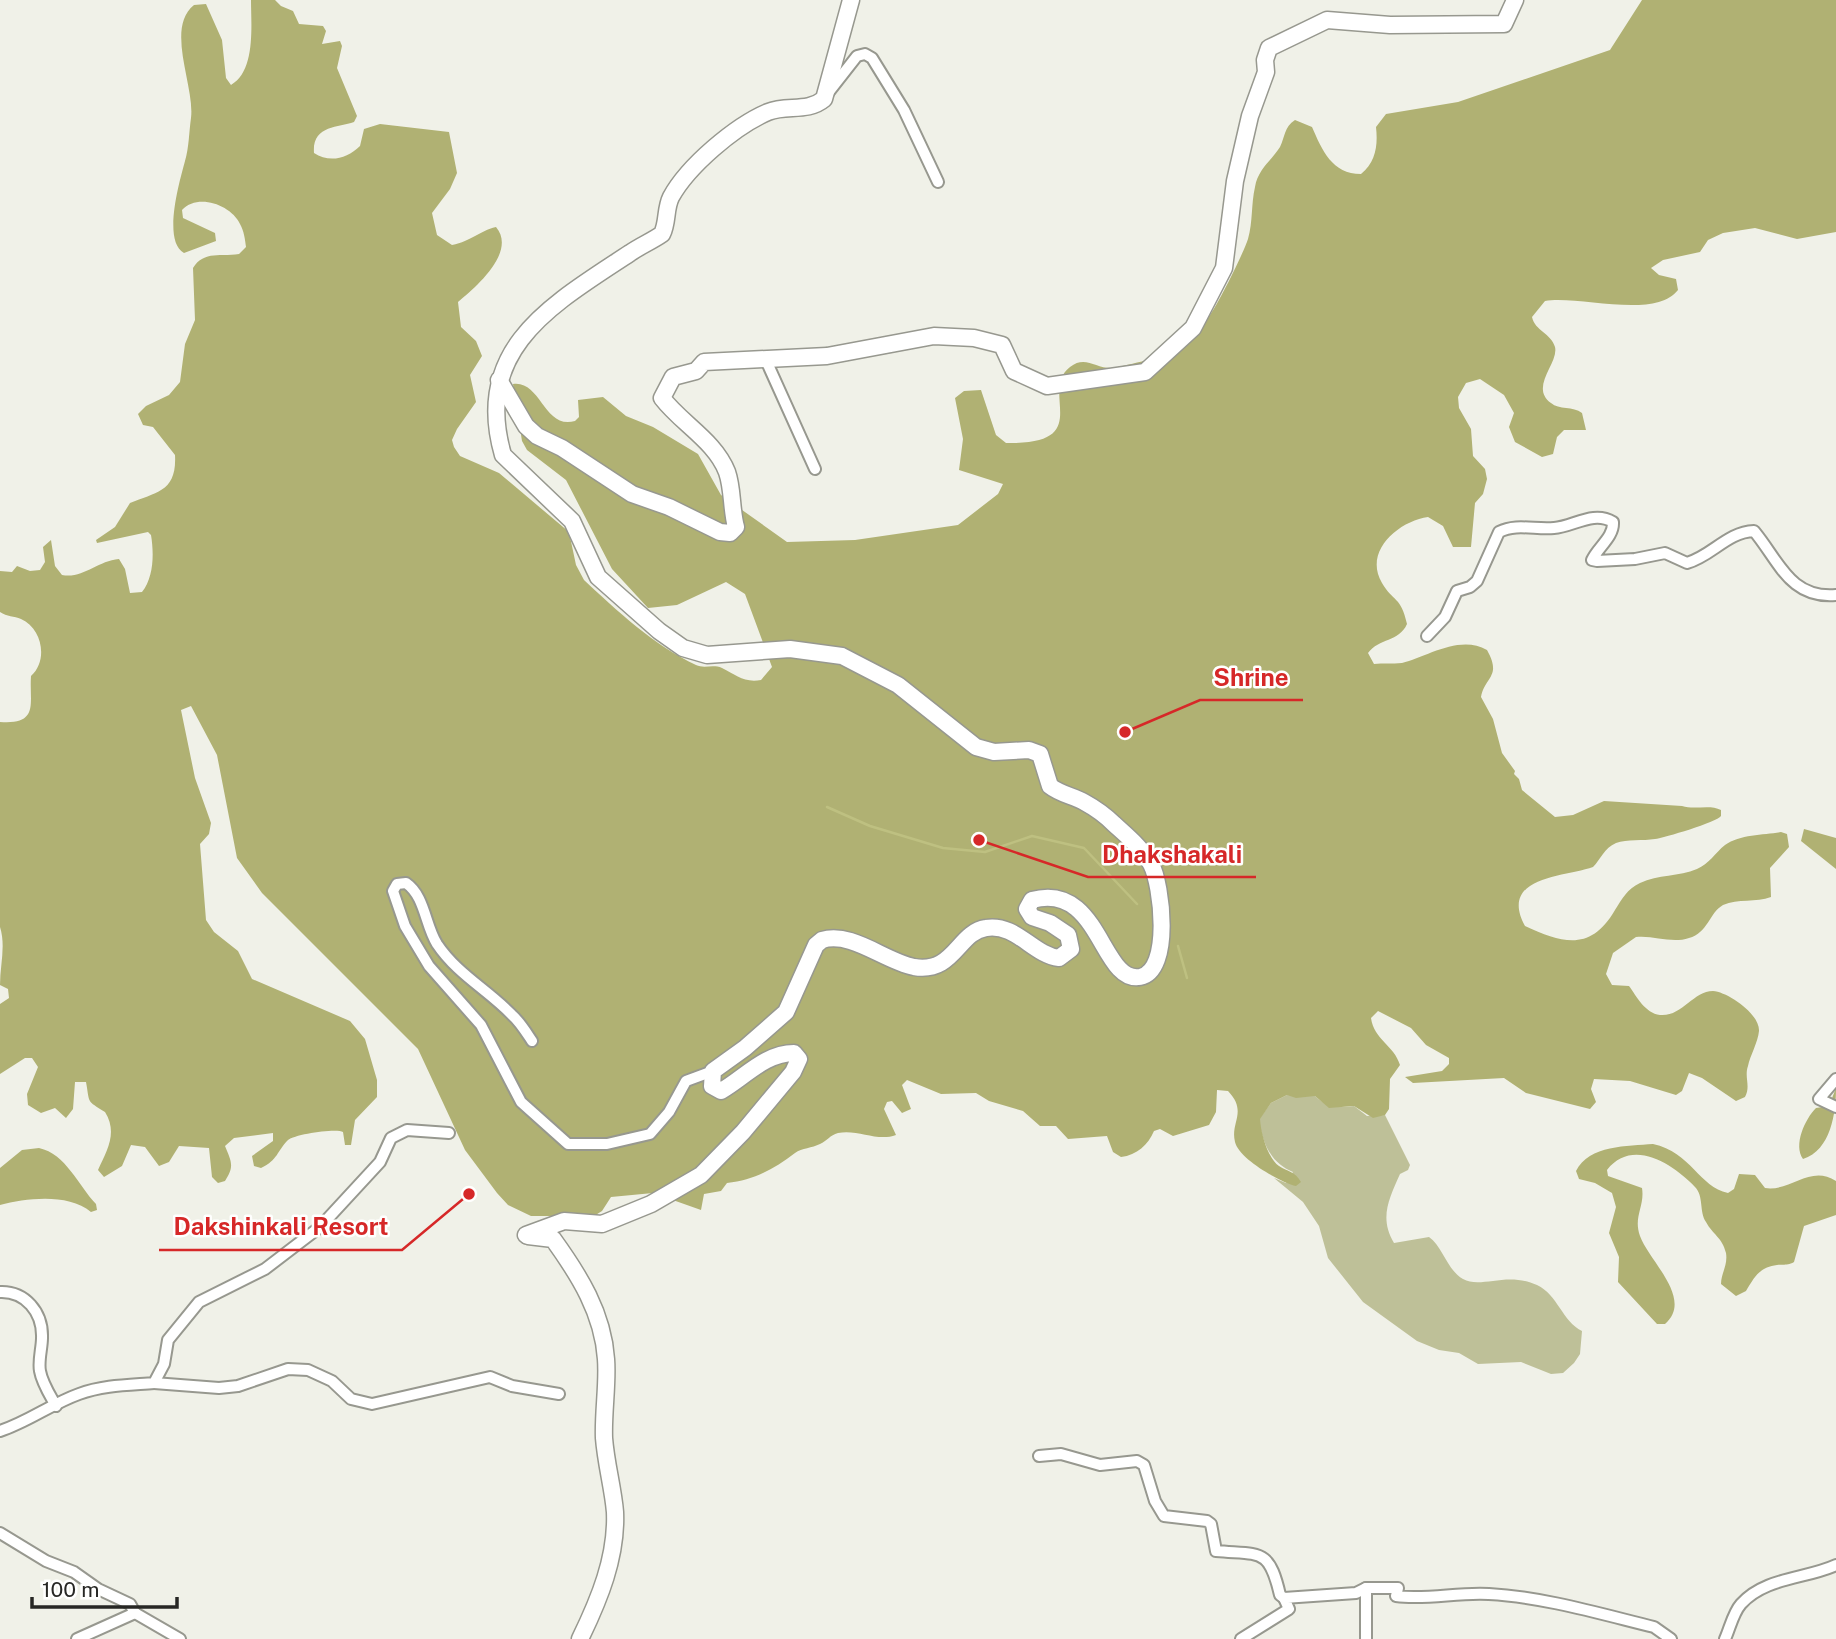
<svg xmlns="http://www.w3.org/2000/svg" width="1836" height="1639" font-family="'Public Sans',sans-serif">
	<style>
		.green { fill: #bec098 }
		.forest { fill: #b0b173 }
		.lines { fill: none; stroke-linecap: round; stroke-linejoin: round }
		.stream { stroke: #bec081; stroke-width: 2.5 }
		.street-casing { stroke: #97988f; stroke-width: 14 }
		.secondary-casing { stroke: #97988f; stroke-width: 19 }
		.street { stroke: #fff; stroke-width: 10 }
		.secondary { stroke: #fff; stroke-width: 16 }
		.leader { fill: none; stroke: #d62828; stroke-width: 2.5 }
		.callout-dot { fill: #d62828; stroke: #fffffe; stroke-width: 2.5 }
		.callout-label { font-size: 24px; text-anchor: middle; font-weight: bold; fill: #d62828; stroke: #fffffe; stroke-width: 5; stroke-linejoin: round; paint-order: stroke }
	</style>
	<rect width="100%" height="100%" fill="#f0f1e8"/>
	<path class="green" d="M1287,1095L1315,1096C1328,1108 1336,1108 1354,1106L1367,1116L1385,1115L1410,1165L1408,1170L1400,1174C1389,1199 1379,1218 1394,1243L1429,1237C1443,1247 1447,1270 1463,1279C1481,1289 1507,1271 1537,1285C1558,1295 1562,1321 1582,1331L1580,1354L1574,1363L1563,1373L1551,1374L1521,1362L1478,1364L1459,1353L1439,1350L1417,1341L1363,1302L1328,1258L1319,1226L1303,1202L1274,1178L1286,1183L1293,1172C1271,1163 1262,1143 1259,1119L1271,1103Z"/>
	<g class="forest">
		<path d="M251,0H275L281,6L293,11L299,24L323,26L326,31L322,44L340,41L342,46L337,68L357,116L354,122C338,128 312,125 314,153C329,163 347,159 360,146L364,129L380,124L449,132L457,173L450,189L432,213L437,235L452,245C472,241 479,231 496,227C517,252 476,287 458,302L461,327L476,341L482,356L470,375L476,402L457,429L452,440L454,447L460,456L499,473L569,532L576,565L584,580C616,610 655,646 696,665C704,669 713,664 722,668C736,675 744,683 761,680L772,667L745,594L726,582L677,605L648,608L612,569L566,480L527,450L522,441L513,384C541,380 544,430 575,421L579,417L578,400L603,397L626,416L653,427L698,454L721,495L787,542L855,540L958,525L998,494L1003,484L959,470L963,439L955,398L964,391L981,390L996,435L1006,443C1097,445 1038,392 1070,367C1085,355 1095,368 1111,368C1122,367 1162,357 1172,351C1183,344 1199,329 1207,319C1216,309 1244,252 1248,239C1253,222 1251,204 1255,187C1258,169 1272,160 1280,147C1285,137 1284,127 1295,120L1312,127C1322,150 1332,174 1361,174C1376,162 1378,145 1376,127L1386,114L1458,102L1610,50L1642,0H1836V232L1797,239L1755,228L1723,233L1708,240L1700,252L1663,260L1651,268L1659,275L1676,279L1678,290C1655,320 1578,295 1545,301L1532,317C1535,331 1551,333 1555,347C1559,363 1529,387 1551,403C1559,410 1573,406 1582,413L1586,430H1564L1557,437L1553,454L1542,457L1515,442L1509,427L1514,413L1504,395L1480,379L1466,383L1458,397L1459,408L1471,429L1473,456L1485,469L1487,479L1483,494L1475,503L1471,547H1453L1443,526L1428,517C1399,521 1363,551 1382,583C1393,602 1401,596 1407,624C1399,642 1379,638 1368,653L1374,664C1383,663 1392,664 1402,663C1426,657 1460,634 1487,650C1502,677 1485,676 1481,697L1493,719L1502,753L1515,771L1514,774L1519,779L1522,790L1555,817L1573,815L1604,801L1682,806C1695,810 1710,804 1721,810V816C1717,822 1664,838 1655,839C1643,841 1627,839 1616,843C1604,848 1601,859 1593,867C1565,877 1498,876 1525,926C1564,944 1591,951 1615,910C1622,899 1627,889 1640,883C1658,874 1679,877 1697,869C1709,864 1715,853 1725,845C1740,834 1764,835 1781,832L1787,834L1789,847L1770,868L1771,897C1756,903 1738,898 1723,905C1709,913 1708,933 1689,938C1671,944 1654,935 1636,937L1613,953L1606,974L1612,985L1629,986C1637,997 1645,1013 1660,1015C1682,1017 1693,991 1713,991C1728,992 1760,1014 1759,1031C1758,1042 1750,1056 1748,1066C1744,1077 1751,1086 1745,1097L1736,1101L1702,1078L1689,1073L1682,1091L1676,1095L1630,1081L1594,1079L1591,1089L1596,1102L1590,1109L1526,1093L1504,1078L1413,1083L1405,1077L1442,1071L1449,1064V1058L1426,1045L1411,1028L1378,1011L1371,1018C1374,1040 1394,1045 1400,1065L1390,1079L1389,1109L1385,1115L1373,1118L1354,1106L1329,1108L1315,1096L1296,1098L1287,1095L1271,1103L1260,1119C1261,1133 1267,1157 1279,1166C1288,1172 1295,1171 1301,1182L1296,1186C1280,1182 1239,1159 1235,1142C1230,1122 1248,1112 1228,1091L1217,1090L1216,1112L1209,1125L1173,1136L1160,1129L1154,1131C1148,1145 1137,1155 1121,1157L1113,1152L1107,1136L1068,1139L1056,1126H1040L1023,1111L989,1101L976,1093L941,1094L907,1080L902,1085L911,1109L902,1113L892,1101L887,1102L884,1109L896,1135C877,1142 858,1129 838,1133C830,1135 827,1141 820,1144C812,1148 802,1148 795,1153C774,1169 754,1180 727,1183L721,1191L704,1194L701,1210L653,1193L611,1197L602,1211L594,1216H531L508,1205L497,1193L465,1150L418,1049L262,893L237,858L217,755L191,706L181,710L195,778L211,823L209,834L200,844L206,920L214,932L238,951L252,979L350,1021L365,1039L377,1080V1097L355,1120L351,1145H345L343,1132C337,1128 295,1134 288,1140C277,1151 278,1160 261,1168L254,1166L252,1156L273,1141V1133L234,1138L225,1146C231,1161 235,1166 225,1181L218,1183L212,1177L209,1148L179,1146L169,1162L159,1166L145,1147L131,1145L122,1166L104,1177L98,1170C107,1150 118,1133 105,1112C86,1100 90,1104 86,1082H75L73,1109L66,1118L55,1108L41,1113L28,1105L27,1094L38,1067L32,1058H25L0,1074V1004L9,998L8,989L0,985C0,965 6,946 0,927V722C40,725 29,703 31,676C48,661 43,629 21,619C14,616 7,617 0,612V571L12,572L17,566L30,571L40,570L45,562L43,547L51,540L55,566L62,575C83,579 97,561 119,559L125,569L130,593L142,592C154,577 154,553 151,535L148,532L97,543L96,540L115,527L130,503C156,492 177,492 175,455L153,427L143,425L138,414L146,406L169,395L180,382L185,344L195,320L193,268C204,250 222,257 239,254L246,247C245,239 244,231 240,224C231,205 198,193 182,210L183,218L215,233L216,241L184,253C162,241 180,180 185,161C189,148 189,132 191,118C195,86 165,28 194,5L206,4L222,40L226,78L231,85C256,71 251,25 251,0Z"/>
		<path d="M1804,829L1836,838V869L1801,841Z"/>
		<path d="M1836,1088C1836,1113 1831,1150 1803,1159C1793,1145 1805,1119 1816,1108L1829,1106Z"/>
		<path d="M1653,1144C1691,1152 1699,1187 1728,1193L1734,1189L1739,1174L1755,1175L1765,1188C1791,1192 1810,1164 1836,1181V1215L1804,1226L1794,1262C1787,1266 1784,1264 1777,1265C1759,1267 1754,1278 1746,1291L1736,1296L1721,1284C1721,1273 1728,1266 1726,1253C1722,1237 1713,1235 1706,1222C1699,1212 1704,1196 1695,1187C1674,1165 1633,1137 1607,1170L1608,1176L1642,1188C1645,1206 1633,1217 1640,1236C1649,1261 1694,1299 1665,1324H1657L1618,1282L1619,1257L1609,1233L1616,1207L1612,1193L1595,1183L1579,1179L1576,1171C1589,1145 1628,1146 1653,1144Z"/>
		<path d="M39,1148C66,1154 78,1185 96,1204L97,1210L91,1212C68,1193 27,1198 0,1205V1168L22,1150Z"/>
	</g>
	<g class="lines">
		<g class="stream">
			<path d="M827,807L870,826L943,848L985,852L1032,836L1084,848L1137,904"/>
			<path d="M1178,946L1187,978"/>
		</g>
		<g class="street-casing">
			<g id="street">
				<path d="M828,93L857,56L865,54L872,58L904,110L938,182"/>
				<path d="M765,358L815,469"/>
				<path d="M1427,636L1445,617L1457,591L1470,587L1477,581L1499,532C1516,523 1536,530 1554,528C1573,527 1593,510 1613,522C1614,537 1598,547 1592,560L1597,561L1635,559L1665,553L1687,563C1712,556 1727,532 1754,531C1779,561 1790,599 1836,595"/>
				<path d="M532,1041C526,1032 520,1022 512,1015C488,990 457,974 437,944C425,925 425,896 406,883L397,884L393,891L405,926L429,966L481,1025L521,1102L568,1144H607L650,1134L669,1112L686,1081L713,1071"/>
				<path d="M1836,1079L1819,1099L1836,1107"/>
				<path d="M0,1292C25,1291 43,1312 42,1338C42,1348 38,1361 40,1371C42,1383 50,1395 56,1406"/>
				<path d="M154,1383L219,1388L238,1386L288,1369L308,1370L332,1381L351,1399L372,1404L490,1377L512,1386L559,1394"/>
				<path d="M0,1431C28,1422 51,1404 79,1394C103,1385 129,1385 154,1383L164,1364L168,1340L199,1302L265,1269L320,1227L380,1162L391,1138L407,1130L449,1133"/>
				<path d="M1039,1456L1061,1454L1100,1465L1137,1461L1144,1465L1155,1501L1164,1516L1207,1521L1211,1524L1216,1551C1260,1555 1269,1547 1280,1595L1284,1598"/>
				<path d="M0,1533L46,1561L74,1572L98,1589L130,1604L135,1613L180,1639"/>
				<path d="M77,1639L135,1613"/>
				<path d="M1241,1639L1289,1609L1284,1598L1356,1593L1366,1588H1398L1396,1596C1427,1600 1458,1592 1489,1594C1544,1597 1601,1614 1654,1627L1671,1639"/>
				<path d="M1366,1639V1588"/>
				<path d="M1725,1639C1730,1628 1733,1613 1741,1604C1765,1577 1806,1579 1836,1565"/>
			</g>
		</g>
		<g class="secondary-casing">
			<g id="secondary">
				<path d="M499,380L526,426L537,436L562,448L632,494L669,507L720,532L730,533L736,527C731,509 733,489 727,472C715,441 682,424 662,398L673,377L696,371L704,362L827,356L934,336L974,338L1002,345L1014,371L1047,386L1145,372L1193,328L1224,268L1235,181L1250,116L1266,72L1265,60L1269,48L1327,20L1390,25L1504,24L1515,0"/>
				<path d="M526,1235L564,1221L602,1224L651,1204L701,1175L743,1132L793,1072L799,1059L794,1053C765,1053 744,1078 721,1091L712,1086L713,1071L745,1048L786,1012L816,945L822,940C852,931 884,961 914,967C954,974 958,932 986,928C1016,923 1033,955 1059,958L1071,949L1068,935L1050,923L1032,917L1027,909L1032,900C1100,881 1101,984 1140,977C1172,971 1162,885 1151,864C1142,848 1127,836 1114,824C1106,816 1095,808 1084,802C1073,796 1060,794 1050,786L1040,754L1029,750L994,752L976,747L898,685L842,656L790,649L707,655L683,648L659,631L598,577L572,521L503,455C472,348 553,304 630,253C640,246 652,241 662,234C668,222 665,209 671,197C688,166 735,126 768,112C787,104 807,113 824,99L851,0"/>
				<path d="M528,1236L553,1239C579,1275 603,1313 606,1359C608,1383 603,1412 604,1438C606,1464 613,1488 615,1512C617,1557 599,1600 580,1639"/>
			</g>
		</g>
		<use href="#street" class="street"/>
		<use href="#secondary" class="secondary"/>
	</g>
	<path class="leader" d="M1125 732L1200 700H1303M979 840L1088 877H1256M469 1194L402 1250H159"/>
	<g class="callout-dot">
		<circle cx="1125" cy="732" r="7"/>
		<circle cx="979" cy="840" r="7"/>
		<circle cx="469" cy="1194" r="7"/>
	</g>
	<g class="callout-label">
		<text x="1251" y="686">Shrine</text>
		<text x="1172" y="863">Dhakshakali</text>
		<text x="281" y="1235">Dakshinkali Resort</text>
	</g>
	<path d="M32 1597v10h145v-10" fill="none" stroke="#272724" stroke-width="3.5"/>
	<text x="42" y="1597" font-size="21" fill="#272724" stroke="#fffffe" stroke-width="5" paint-order="stroke">100 m</text>
</svg>
